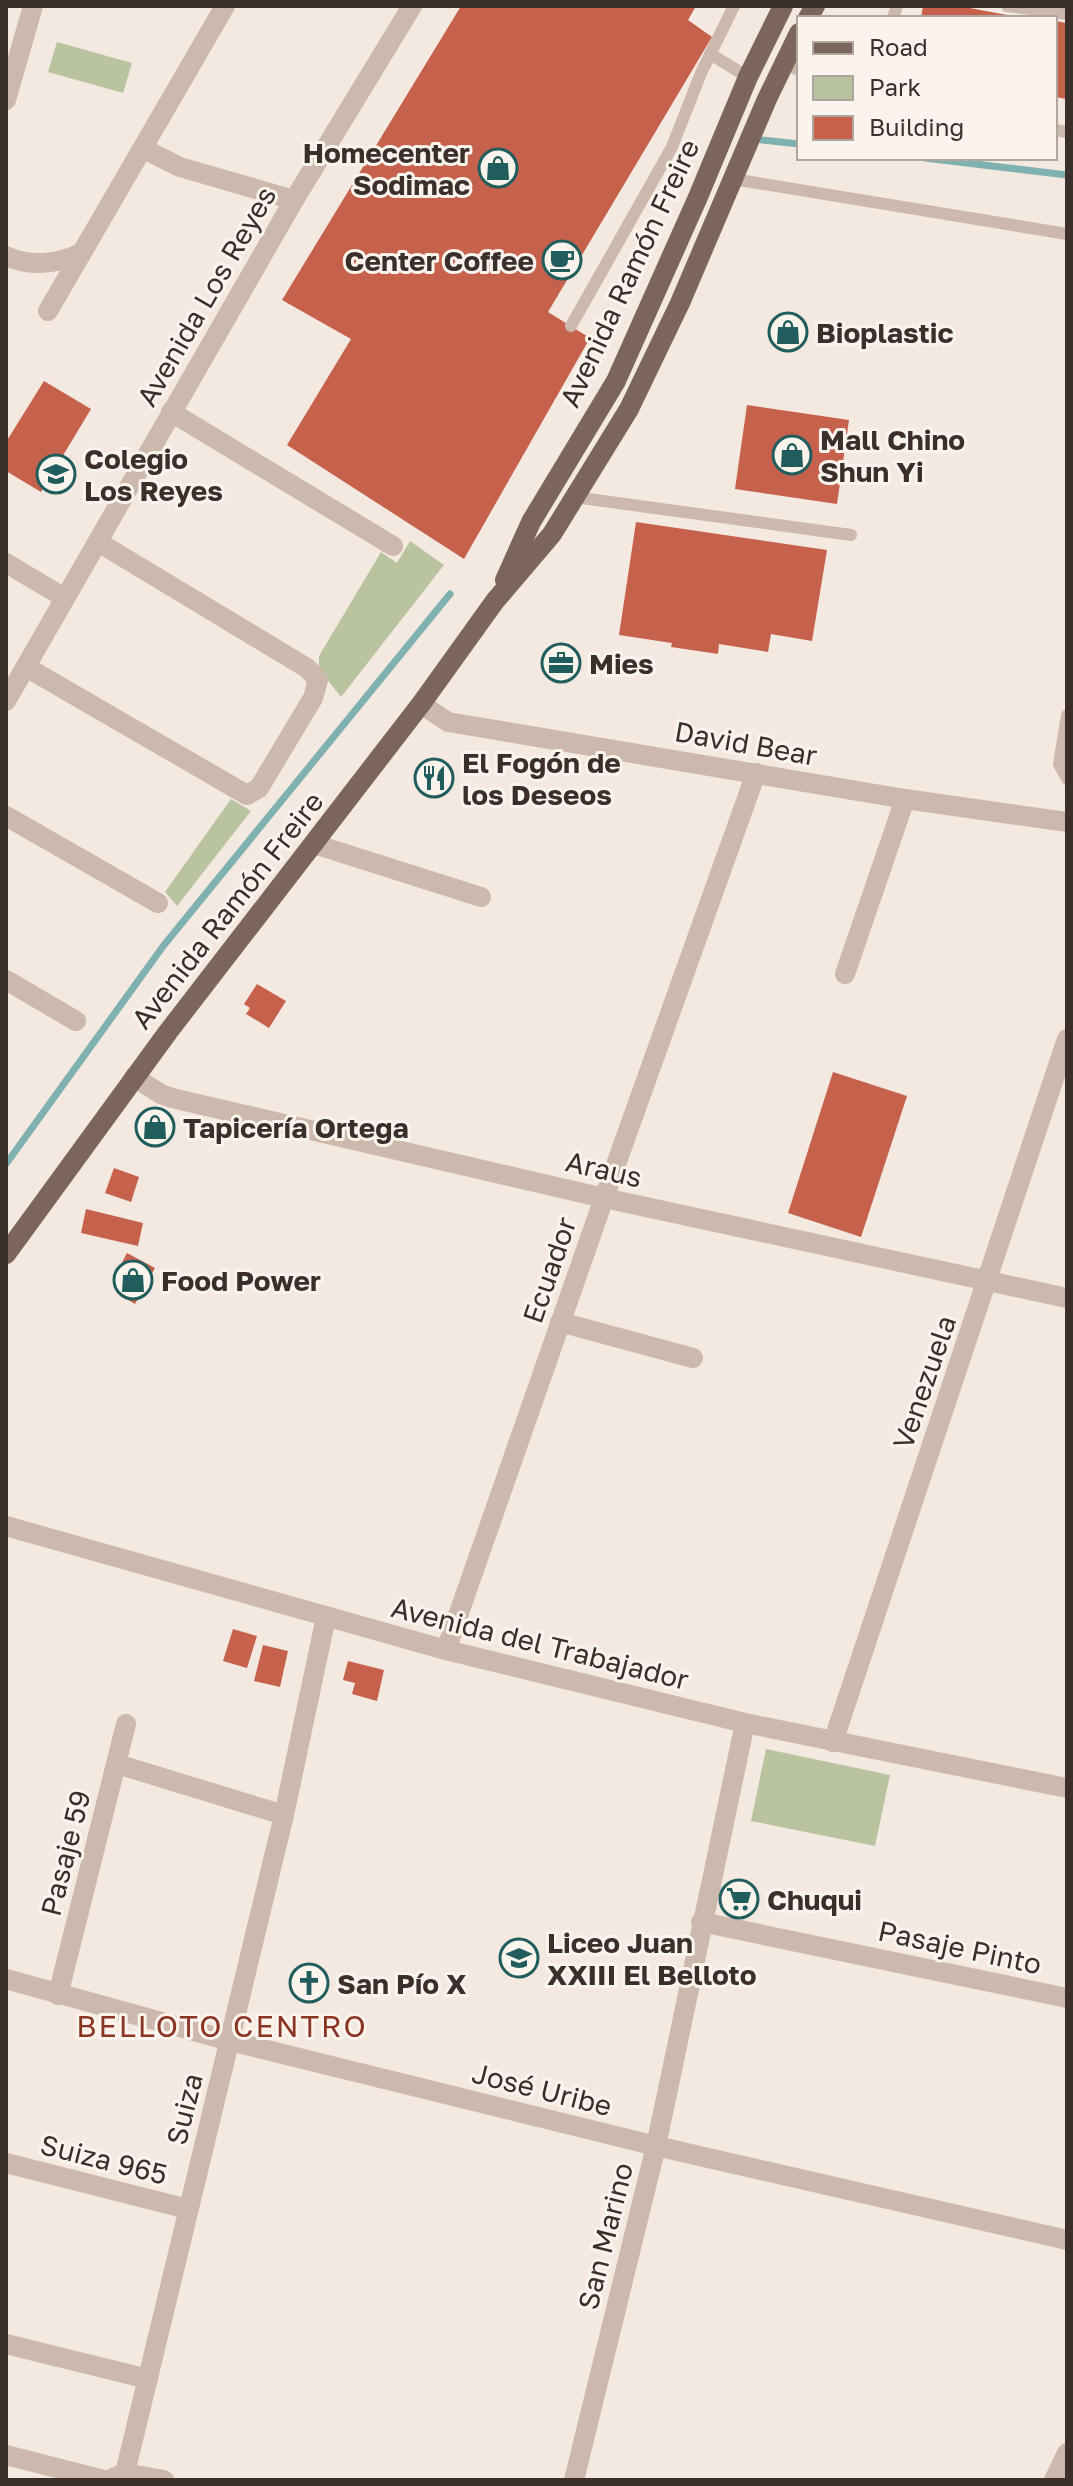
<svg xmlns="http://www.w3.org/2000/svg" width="1073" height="2486" font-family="'Golos Text',sans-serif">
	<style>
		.green { fill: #bac3a0 }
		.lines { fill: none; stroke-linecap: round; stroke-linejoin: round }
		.stream { stroke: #7fb1b0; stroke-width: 7 }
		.building { fill: #c6614c }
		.lane { stroke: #ccb8ac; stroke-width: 12 }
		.street { stroke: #ccb8ac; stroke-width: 20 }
		.primary { stroke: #7c655c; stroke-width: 20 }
		.labels { text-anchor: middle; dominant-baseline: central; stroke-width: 6; stroke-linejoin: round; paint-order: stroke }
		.poi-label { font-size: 28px; font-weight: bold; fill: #3a2f2b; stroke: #fbf4ed; text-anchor: start }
		.street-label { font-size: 28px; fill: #3a2f2b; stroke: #fbf4ed }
		.neighbourhood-label { font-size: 30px; letter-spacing: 2px; fill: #8a3423; stroke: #fbf4ed }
	</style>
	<rect width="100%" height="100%" fill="#f4e9e1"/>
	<g class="green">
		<path d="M57,42L132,63L123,93L48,72Z"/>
		<path d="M410,541L444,565L341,697L319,669V656L381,552L397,563Z"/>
		<path d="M231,799L251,811L177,906L165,892Z"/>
		<path d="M766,1749L890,1775L875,1846L751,1821Z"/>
	</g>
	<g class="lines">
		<g class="stream">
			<path d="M762,140L799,144"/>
			<path d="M925,158L1067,175"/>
			<path d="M6,1164L164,945L450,594"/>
		</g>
	</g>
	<g class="building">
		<path d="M461,6H696L688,20L712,37L548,312L590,338L464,559L287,445L351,339L282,300Z"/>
		<path d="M923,6H959L1024,18H921Z"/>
		<path d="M1055,21L1067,23V99L1055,97Z"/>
		<path d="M44,381L91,409L41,492L6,471V442Z"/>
		<path d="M747,405L849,420L837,504L735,489Z"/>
		<path d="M636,522L827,550L812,641L771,634L768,652L719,644L718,654L671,647L672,643L619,635Z"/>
		<path d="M257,984L286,1001L269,1028L246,1014L250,1008L244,1004Z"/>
		<path d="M833,1072L907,1096L861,1237L788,1213Z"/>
		<path d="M114,1168L139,1177L131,1202L105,1193Z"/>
		<path d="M86,1209L143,1223L138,1246L81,1233Z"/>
		<path d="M127,1253L155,1268L135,1304L117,1293L122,1283L114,1278Z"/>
		<path d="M233,1629L257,1636L247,1668L223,1661Z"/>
		<path d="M263,1645L288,1651L280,1687L254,1681Z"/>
		<path d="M348,1661L384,1670L377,1701L352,1694L355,1683L343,1680Z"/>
	</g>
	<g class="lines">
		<g class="lane">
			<path d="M1007,6L1067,14"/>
			<path d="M893,18L897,6"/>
			<path d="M710,54L748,77"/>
			<path d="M784,63L799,70"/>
			<path d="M1055,130L1067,132"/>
			<path d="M733,179L1067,234"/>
			<path d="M571,326L672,147L701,73L734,6"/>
			<path d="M574,497L851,535"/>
			<path d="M1067,715L1059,764L1067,779"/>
		</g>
		<g class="street">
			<path d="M6,100L33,6"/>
			<path d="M144,149L180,167L294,200"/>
			<path d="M6,256C29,267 57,264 79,254"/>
			<path d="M48,311L225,6"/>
			<path d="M171,412L393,546"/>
			<path d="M6,563L65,598"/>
			<path d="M26,667L247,795L259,788L313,698L318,680L307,668L98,542"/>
			<path d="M6,701L294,200L412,6"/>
			<path d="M421,704L448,722L905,799L1067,822"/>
			<path d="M6,816L158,903"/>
			<path d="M314,844L481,897"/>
			<path d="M845,974L905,799"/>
			<path d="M6,980L76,1021"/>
			<path d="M134,1077L161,1094L172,1098L604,1198L1067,1298"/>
			<path d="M560,1322L693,1358"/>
			<path d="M6,1526L446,1650L745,1723L1067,1788"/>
			<path d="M446,1650L604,1198L756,773"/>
			<path d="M833,1742L1067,1039"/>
			<path d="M117,1764L284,1815"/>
			<path d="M701,1922L1067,1998"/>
			<path d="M6,1979L230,2041L656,2146L1067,2240"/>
			<path d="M58,1995L126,1724"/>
			<path d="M6,2163L188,2209"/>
			<path d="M6,2344L148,2379"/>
			<path d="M6,2455L104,2480"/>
			<path d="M125,2473L284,1815L326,1617"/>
			<path d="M113,2478L125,2473L164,2480"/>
			<path d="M574,2480L656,2146L745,1723"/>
			<path d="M1054,2480L1067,2453"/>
		</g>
		<g class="primary">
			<path d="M808,18L815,6"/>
			<path d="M505,580L531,522L616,381L698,197L748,77L783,6"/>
			<path d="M6,1254L168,1032L421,704L495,601L552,534L629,409L680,303L767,99L799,33"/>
		</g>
	</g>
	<defs>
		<g id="shop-ring" transform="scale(2)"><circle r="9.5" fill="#fbf4ed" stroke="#205d5c" stroke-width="1.5"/><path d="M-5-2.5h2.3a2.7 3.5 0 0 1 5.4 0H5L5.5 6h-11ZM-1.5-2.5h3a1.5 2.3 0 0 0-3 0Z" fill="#205d5c"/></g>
		<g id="cafe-ring" transform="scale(2)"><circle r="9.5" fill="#fbf4ed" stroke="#205d5c" stroke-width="1.5"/><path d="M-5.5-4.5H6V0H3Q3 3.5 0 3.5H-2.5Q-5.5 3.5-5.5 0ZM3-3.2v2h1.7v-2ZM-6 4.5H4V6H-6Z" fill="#205d5c"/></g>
		<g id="school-ring" transform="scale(2)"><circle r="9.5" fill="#fbf4ed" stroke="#205d5c" stroke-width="1.5"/><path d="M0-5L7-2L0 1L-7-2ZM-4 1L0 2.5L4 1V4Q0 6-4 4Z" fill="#205d5c"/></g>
		<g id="office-ring" transform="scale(2)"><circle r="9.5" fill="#fbf4ed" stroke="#205d5c" stroke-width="1.5"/><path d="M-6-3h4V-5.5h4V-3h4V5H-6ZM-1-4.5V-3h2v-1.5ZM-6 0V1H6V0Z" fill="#205d5c"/></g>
		<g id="restaurant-ring" transform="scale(2)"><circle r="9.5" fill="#fbf4ed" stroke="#205d5c" stroke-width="1.5"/><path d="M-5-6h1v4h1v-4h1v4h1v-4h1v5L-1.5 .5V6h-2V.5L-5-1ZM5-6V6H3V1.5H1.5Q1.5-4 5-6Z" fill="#205d5c"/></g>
		<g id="supermarket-ring" transform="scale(2)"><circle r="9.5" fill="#fbf4ed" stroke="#205d5c" stroke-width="1.5"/><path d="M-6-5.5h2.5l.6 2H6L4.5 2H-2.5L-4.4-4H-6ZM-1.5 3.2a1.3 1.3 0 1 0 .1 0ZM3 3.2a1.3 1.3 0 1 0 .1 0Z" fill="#205d5c"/></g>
		<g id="church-ring" transform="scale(2)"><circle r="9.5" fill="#fbf4ed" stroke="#205d5c" stroke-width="1.5"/><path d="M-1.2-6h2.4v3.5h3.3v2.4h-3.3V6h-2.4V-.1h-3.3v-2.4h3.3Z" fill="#205d5c"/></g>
	</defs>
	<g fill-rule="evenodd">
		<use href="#shop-ring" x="498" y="168"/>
		<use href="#cafe-ring" x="562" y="260"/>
		<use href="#shop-ring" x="788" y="332"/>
		<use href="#shop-ring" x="792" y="455"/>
		<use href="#school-ring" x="56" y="474"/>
		<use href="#office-ring" x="561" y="663"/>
		<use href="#restaurant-ring" x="434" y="778"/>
		<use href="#shop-ring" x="155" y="1127"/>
		<use href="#shop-ring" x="133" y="1280"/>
		<use href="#supermarket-ring" x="739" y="1899"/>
		<use href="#school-ring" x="519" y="1958"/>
		<use href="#church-ring" x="309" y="1983"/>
	</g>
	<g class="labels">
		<g class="poi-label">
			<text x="470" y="152" text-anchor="end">Homecenter<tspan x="470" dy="32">Sodimac</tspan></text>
			<text x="534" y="260" text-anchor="end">Center Coffee</text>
			<text x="816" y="332">Bioplastic</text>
			<text x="820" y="439">Mall Chino<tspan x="820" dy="32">Shun Yi</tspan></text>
			<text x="84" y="458">Colegio<tspan x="84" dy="32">Los Reyes</tspan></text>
			<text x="589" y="663">Mies</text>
			<text x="462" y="762">El Fogón de<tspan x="462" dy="32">los Deseos</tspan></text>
			<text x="183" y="1127">Tapicería Ortega</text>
			<text x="161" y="1280">Food Power</text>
			<text x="767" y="1899">Chuqui</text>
			<text x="547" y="1942">Liceo Juan<tspan x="547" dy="32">XXIII El Belloto</tspan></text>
			<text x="337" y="1983">San Pío X</text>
		</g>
		<g class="street-label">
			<text transform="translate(629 273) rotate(-65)">Avenida Ramón Freire</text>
			<text transform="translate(206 296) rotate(-60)">Avenida Los Reyes</text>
			<text transform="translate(746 743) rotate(10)">David Bear</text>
			<text transform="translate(227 910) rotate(-52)">Avenida Ramón Freire</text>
			<text transform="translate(604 1169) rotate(13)">Araus</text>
			<text transform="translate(549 1270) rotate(-71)">Ecuador</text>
			<text transform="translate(924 1382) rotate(-71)">Venezuela</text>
			<text transform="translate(540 1643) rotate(14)">Avenida del Trabajador</text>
			<text transform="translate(65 1853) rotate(-76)">Pasaje 59</text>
			<text transform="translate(960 1947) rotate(12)">Pasaje Pinto</text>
			<text transform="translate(542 2089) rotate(14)">José Uribe</text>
			<text transform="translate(184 2109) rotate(-76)">Suiza</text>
			<text transform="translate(104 2159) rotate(14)">Suiza 965</text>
			<text transform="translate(605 2236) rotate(-76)">San Marino</text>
		</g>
		<g class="neighbourhood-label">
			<text x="222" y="2026">BELLOTO CENTRO</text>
		</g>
	</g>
	<rect width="1073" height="2486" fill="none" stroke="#3a2f2b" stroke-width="16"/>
	<rect x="797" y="16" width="260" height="144" fill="#fbf4ed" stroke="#aea59f" stroke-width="2"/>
	<rect x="813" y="42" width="40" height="12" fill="#7c655c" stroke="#aea59f" stroke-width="2"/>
	<text x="869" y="56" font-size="24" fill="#3a2f2b">Road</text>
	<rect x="813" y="76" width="40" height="24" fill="#bac3a0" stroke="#aea59f" stroke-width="2"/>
	<text x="869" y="96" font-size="24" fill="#3a2f2b">Park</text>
	<rect x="813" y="116" width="40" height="24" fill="#c6614c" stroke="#aea59f" stroke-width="2"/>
	<text x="869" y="136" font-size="24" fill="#3a2f2b">Building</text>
</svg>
